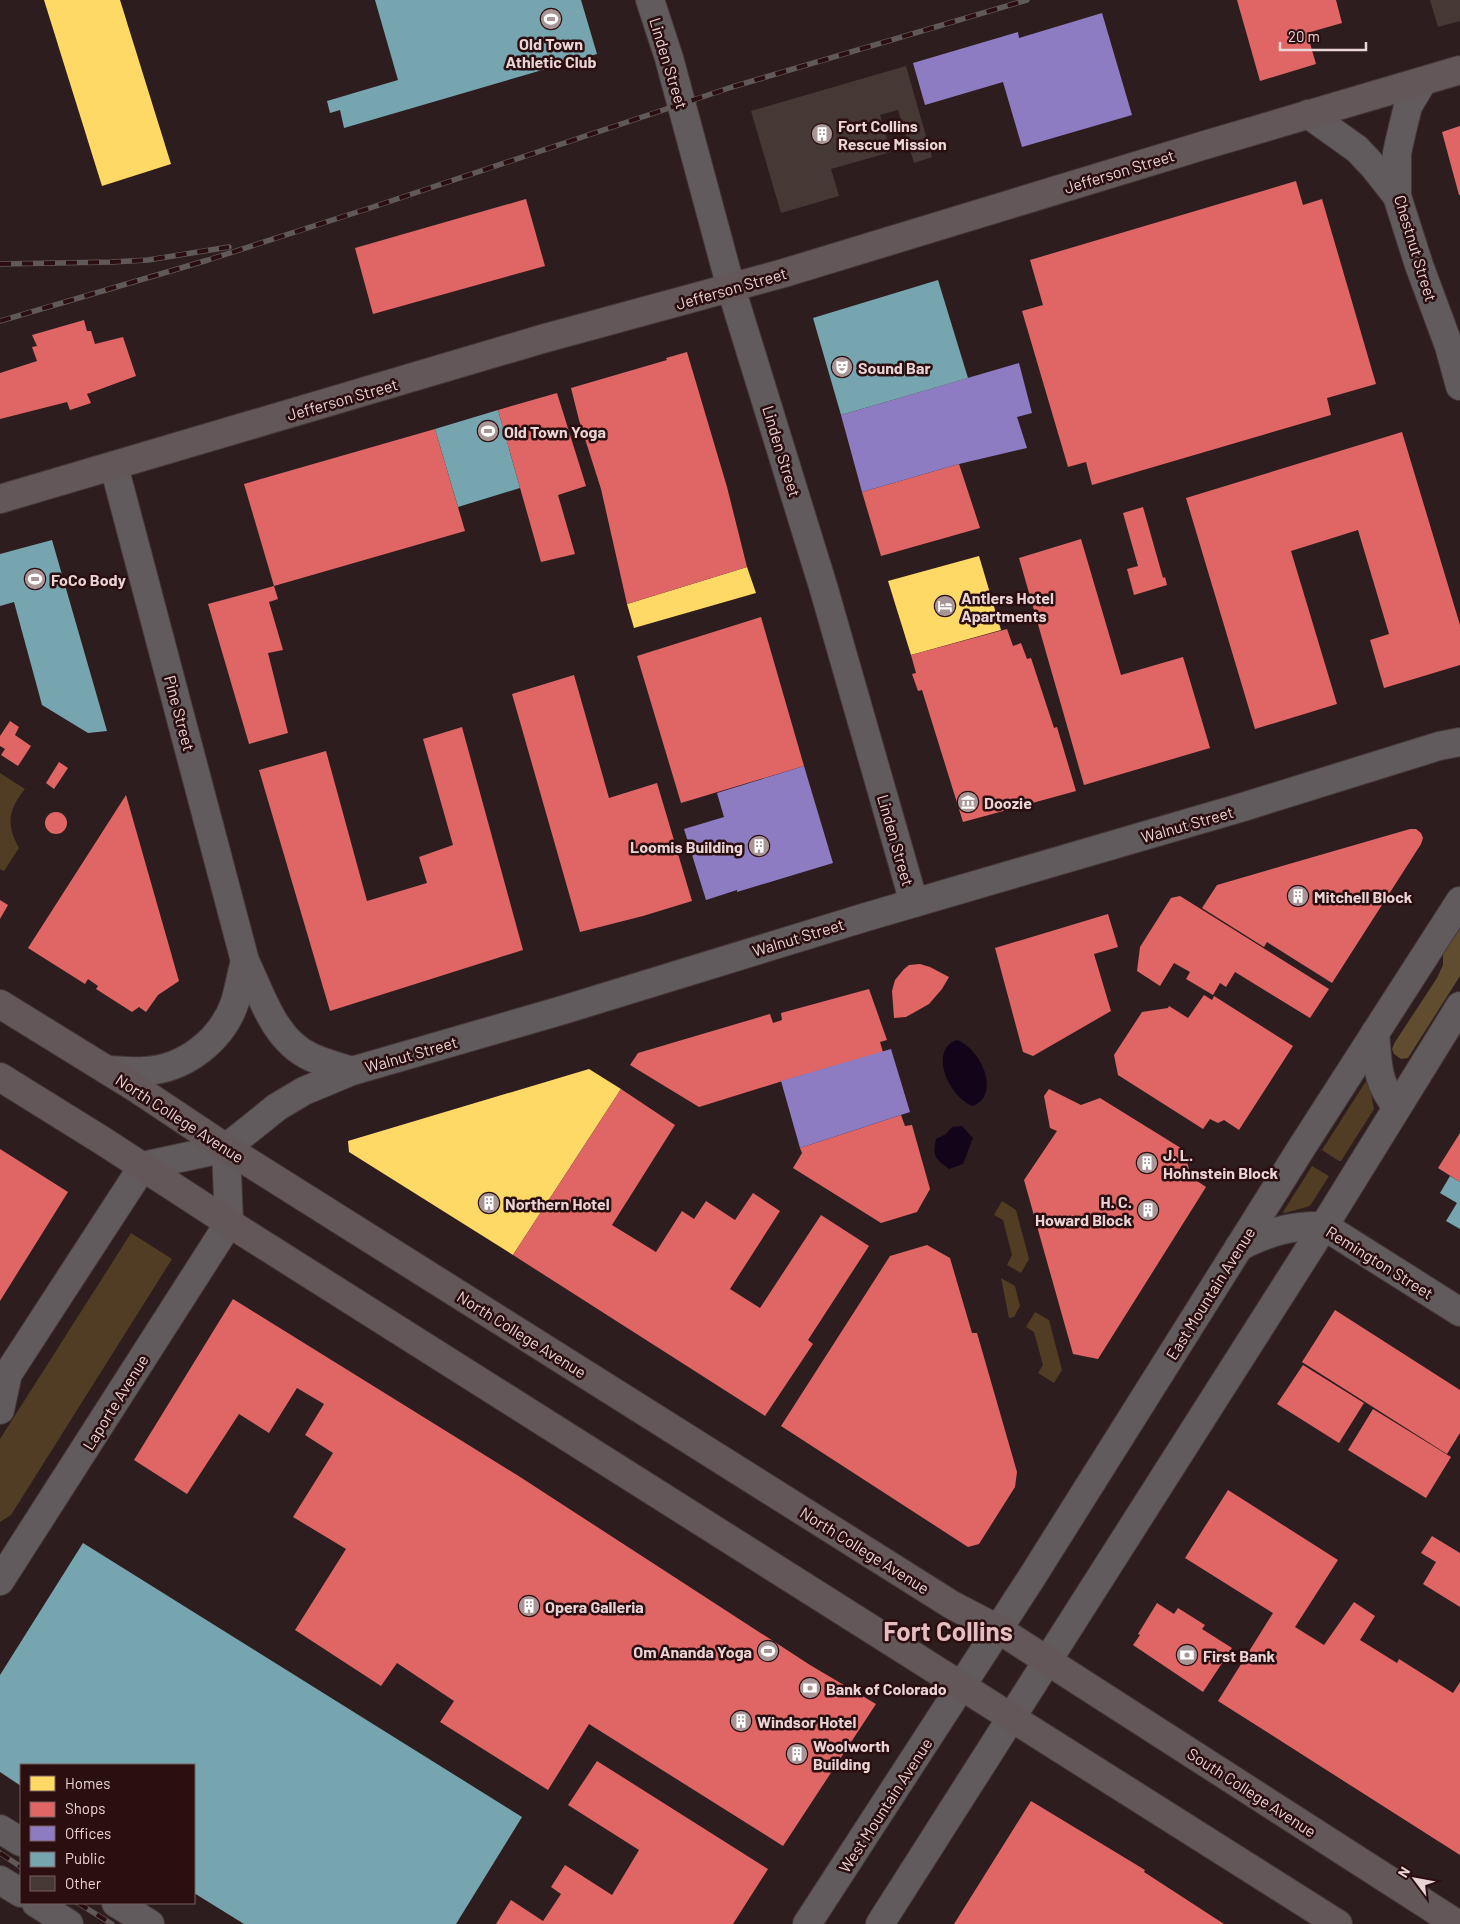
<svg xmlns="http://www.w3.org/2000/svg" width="1460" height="1924" font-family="Barlow,sans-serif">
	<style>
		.green { fill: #503d24 }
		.forest { fill: #604c2f }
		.water { fill: #140419 }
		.homes { fill: #ffd966 }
		.shops { fill: #e06666 }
		.offices { fill: #8e7cc3 }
		.public { fill: #76a5af }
		.building { fill: #463835 }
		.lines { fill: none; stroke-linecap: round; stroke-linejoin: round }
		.minor-casing { stroke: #473839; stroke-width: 30 }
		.highway-casing { stroke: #473839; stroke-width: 30 }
		.minor { stroke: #615b5d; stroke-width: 28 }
		.highway { stroke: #64575a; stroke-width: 28 }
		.rail-casing { stroke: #61585a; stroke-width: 5.5 }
		.rail { stroke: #2a0e10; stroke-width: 4; stroke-dasharray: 11; stroke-linecap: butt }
		.labels { text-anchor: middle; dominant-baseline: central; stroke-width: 5; stroke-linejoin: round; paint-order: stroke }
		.poi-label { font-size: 16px; font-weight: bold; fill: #ead5d6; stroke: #2a0e10; text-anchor: start }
		.street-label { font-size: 16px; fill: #ead5d6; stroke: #2a0e10 }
		.town-label { font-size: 26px; font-weight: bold; fill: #e6bdbf; stroke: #2a0e10 }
	</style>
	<rect width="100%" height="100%" fill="#2e1d1f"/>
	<g class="green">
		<path d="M0,773L25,789C8,810 6,824 19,848L4,871L0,869Z"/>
		<path d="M1368,1078L1374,1109L1341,1161H1339L1322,1150Z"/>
		<path d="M1312,1166L1329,1176L1310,1206L1285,1213L1283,1212Z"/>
		<path d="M1002,1201L1016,1210L1029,1259L1021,1273L1007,1265L1012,1255L1003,1220L994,1215Z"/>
		<path d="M131,1233L172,1259L11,1515L0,1522V1439Z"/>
		<path d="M1001,1278L1015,1286L1020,1306L1014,1317L1009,1318Z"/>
		<path d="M1035,1312L1049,1320L1062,1370L1054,1383L1038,1373L1043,1365L1034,1332L1026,1327Z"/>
	</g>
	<path class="forest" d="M1460,927V976L1408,1058L1401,1059L1394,1054L1392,1049L1395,1042L1437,978L1443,965V953Z"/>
	<g class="water">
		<path d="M957,1040C980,1048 1002,1094 973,1106C950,1099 927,1050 957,1040Z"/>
		<path d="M962,1126L973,1138L963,1164L949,1169C936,1159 932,1157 936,1139L946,1134L952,1127Z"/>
	</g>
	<g class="homes">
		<path d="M44,0H120L171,164L102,186Z"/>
		<path d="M979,556L1001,630L911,655L888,581Z"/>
		<path d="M747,567L756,593L634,628L627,604Z"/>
		<path d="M589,1069L621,1089L513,1255L349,1152L348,1141Z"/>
	</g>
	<g class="shops">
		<path d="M1237,0H1336L1342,23L1307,33L1316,64L1260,81Z"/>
		<path d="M1460,126V195H1459L1442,132Z"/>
		<path d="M1296,181L1303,205L1322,199L1376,384L1327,398L1331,415L1092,485L1086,462L1068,467L1022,311L1043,305L1030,260Z"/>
		<path d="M526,199L545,266L373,314L355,248Z"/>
		<path d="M84,320L87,331H91L95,344L123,337L136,376L87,394L91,403L70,410L67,402L0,419V373L37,361L32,347L37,346L32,335Z"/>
		<path d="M687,352L727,487L747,567L627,604L601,489L579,420L571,388L667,360L666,358Z"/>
		<path d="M557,393L586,486L558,495L575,554L541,562L498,410Z"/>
		<path d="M435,429L465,531L274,586L244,484Z"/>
		<path d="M1402,432L1460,625V665L1384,688L1370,640L1389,634L1358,530L1291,551L1337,704L1255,729L1186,498Z"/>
		<path d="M959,464L980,528L881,556L862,492Z"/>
		<path d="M1143,507L1163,578L1165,577L1167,585L1134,595L1127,569L1138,566L1123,513Z"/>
		<path d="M1081,539L1121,675L1183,657L1210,748L1084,785L1019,558Z"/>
		<path d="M274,586L278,599L269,602L283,650L268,653L288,733L249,744L208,604Z"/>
		<path d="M761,617L804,766L681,803L637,656Z"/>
		<path d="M1007,629L1013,646L1021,643L1027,659L1031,658L1054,728L1057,727L1076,791L963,822L922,690L918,691L912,674L916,673L911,655Z"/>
		<path d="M574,675L609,798L657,783L692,901L643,916L580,932L512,694Z"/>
		<path d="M10,721L19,727L15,735L31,746L18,766L1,755L5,749L0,746V736Z"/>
		<path d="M462,727L523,950L330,1011L259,770L326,751L367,901L427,883L419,857L453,845L423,739Z"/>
		<path d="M59,762L68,768L54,789L46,783Z"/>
		<path d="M126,795L179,981L158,995L146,1012L139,1007L132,1012L96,989L98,986L88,979L85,984L28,948Z"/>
		<circle cx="56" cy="823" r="11"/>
		<path d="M1410,829H1416L1421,833L1423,838L1421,844L1332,983L1267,942L1264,947L1202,908L1217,885Z"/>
		<path d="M1180,896L1329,989L1310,1018L1235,972L1226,987L1220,983L1213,995L1186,979L1190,972L1174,963L1160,986L1137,971L1140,947L1171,898Z"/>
		<path d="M0,900L8,905L0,919Z"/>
		<path d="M1108,914L1118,947L1094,954L1111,1011L1033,1056L1023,1052L995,948Z"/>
		<path d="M920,964L930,967L949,977L942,989L929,1004L906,1017L894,1018L892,991L895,980L904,969L909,965Z"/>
		<path d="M869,989L887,1040L880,1042L883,1052L789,1079L699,1107L630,1065L638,1053L770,1014L773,1023L782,1020L781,1013Z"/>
		<path d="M1204,995L1212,1000L1214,996L1293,1046L1239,1130L1224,1120L1218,1123L1210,1119L1203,1129L1118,1075L1114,1055L1142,1012L1168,1008L1169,1006L1188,1018Z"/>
		<path d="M621,1089L675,1125L612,1225L656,1252L682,1211L694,1219L706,1201L735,1220L753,1193L780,1211L730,1289L760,1308L821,1215L869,1246L808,1340L813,1344L765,1416L513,1255Z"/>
		<path d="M1049,1089L1081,1105L1100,1098L1184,1150L1191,1177L1206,1187L1098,1359L1073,1354L1024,1180L1057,1131L1050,1128L1044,1096Z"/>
		<path d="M901,1115L905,1126L912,1125L930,1189L917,1212L881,1223L793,1168L802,1153L800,1148Z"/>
		<path d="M1460,1133V1182L1438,1168Z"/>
		<path d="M0,1149L68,1192L0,1301Z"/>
		<path d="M927,1245L950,1258L972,1333H977L1017,1472L1015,1487L979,1544L968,1547L781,1426L890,1256Z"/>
		<path d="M233,1299L517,1475L810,1665L876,1704L783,1846L589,1724L548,1790L440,1722L454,1701L397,1663L381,1686L295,1630L346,1549L293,1517L333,1453L305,1435L324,1404L297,1388L269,1433L239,1414L187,1494L134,1460Z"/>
		<path d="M1335,1310L1460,1390V1433L1447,1454L1302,1362Z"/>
		<path d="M1303,1365L1364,1403L1339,1443L1277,1404Z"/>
		<path d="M1373,1409L1451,1457L1426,1498L1348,1450Z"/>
		<path d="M1228,1490L1338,1560L1295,1627L1324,1645L1354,1602L1375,1616L1360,1640L1397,1663L1399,1659L1453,1693L1460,1682V1855L1218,1701L1273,1613L1185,1558Z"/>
		<path d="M1432,1536L1460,1553V1607L1423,1584L1436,1562L1421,1553Z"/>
		<path d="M1157,1603L1174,1614L1178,1608L1205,1625L1202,1629L1232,1648L1203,1692L1133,1645L1140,1635L1138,1634Z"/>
		<path d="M597,1761L768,1869L733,1924H496L511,1900L543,1921L561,1894L551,1887L565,1865L612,1895L639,1850L568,1805Z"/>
		<path d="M1031,1801L1145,1870L1144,1872L1224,1924H954Z"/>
	</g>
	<g class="offices">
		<path d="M1102,13L1132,115L1022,147L1003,82L925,105L913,63L1018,32L1019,38Z"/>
		<path d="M1019,363L1032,413L1017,417L1027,448L959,464L862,492L841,415Z"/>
		<path d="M804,766L833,863L737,892V890L706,900L684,829L724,817L717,793Z"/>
		<path d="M891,1049L910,1112L800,1148L781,1081Z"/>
	</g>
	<g class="public">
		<path d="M375,0H581L597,54L344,128L340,110L330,113L327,101L398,80Z"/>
		<path d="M938,280L968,378L841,415L813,318Z"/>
		<path d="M498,410L520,488L458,507L435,429Z"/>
		<path d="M52,540L107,731L88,733L42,705L14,602L0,606V554Z"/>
		<path d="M1450,1176L1460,1182V1229L1446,1221L1457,1203L1440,1193Z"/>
		<path d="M83,1543L522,1817L456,1924H244L194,1893V1765H21V1786L0,1772V1675Z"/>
	</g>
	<g class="building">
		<path d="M1430,0H1460V21L1438,27Z"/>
		<path d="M906,66L932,157L914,163L898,110L880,115L891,152L831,169L839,196L781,213L751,111Z"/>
	</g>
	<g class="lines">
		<g class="minor-casing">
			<g id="minor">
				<path d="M650,0L669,58L731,288L823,586L914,903"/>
				<path d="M1423,81L1408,106L1401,135L1397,153V196L1419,265L1449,346L1460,386"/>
				<path d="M1308,114L1357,149L1374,167L1397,196"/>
				<path d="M114,466L245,961C262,996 274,1040 311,1057C324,1063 339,1067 352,1071"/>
				<path d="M1375,1033C1378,1064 1376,1082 1397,1107"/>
				<path d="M107,1070C120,1070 133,1072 145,1071C185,1069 222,1040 235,1002C239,989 241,975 245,961"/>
				<path d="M1239,1247C1269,1232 1291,1225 1324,1226L1460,1312"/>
				<path d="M0,1386L143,1166L226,1148L277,1107L304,1091L352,1071L563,1010L866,917L1243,807L1439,746L1460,742"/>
				<path d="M0,1410L8,1373"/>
				<path d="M0,1581L229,1223L226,1148"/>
				<path d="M0,1829L21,1842"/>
				<path d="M0,1880L21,1893"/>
				<path d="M36,1903L69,1924"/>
				<path d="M116,1903L150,1924"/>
				<path d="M807,1924L1032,1577L1302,1147L1460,901"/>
				<path d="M880,1924L1324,1226L1460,1006"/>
			</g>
		</g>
		<g class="highway-casing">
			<g id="highway">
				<path d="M0,499L542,339L784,273L1205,145L1460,70"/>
				<path d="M0,1004L136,1088L226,1148L952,1605L998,1629L1457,1924"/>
				<path d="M0,1077L103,1141L229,1223L1338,1924"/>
			</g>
		</g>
		<use href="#minor" class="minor"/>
		<use href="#highway" class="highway"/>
		<g class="rail-casing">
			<g id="rail">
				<path d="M0,264L112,262L148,260L229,247"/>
				<path d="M0,321L208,260L373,207L732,87L1027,0"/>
				<path d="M0,1853L21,1867"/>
				<path d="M78,1903L112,1924"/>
			</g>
		</g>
		<use href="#rail" class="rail"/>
	</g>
	<defs>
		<g id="stadium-disc" transform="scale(1.125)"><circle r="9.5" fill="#a89596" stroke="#2a0e10"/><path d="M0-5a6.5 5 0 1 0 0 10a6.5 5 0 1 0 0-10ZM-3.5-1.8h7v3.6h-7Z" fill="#fff"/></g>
		<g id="building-disc" transform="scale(1.125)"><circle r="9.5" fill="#a89596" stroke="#2a0e10"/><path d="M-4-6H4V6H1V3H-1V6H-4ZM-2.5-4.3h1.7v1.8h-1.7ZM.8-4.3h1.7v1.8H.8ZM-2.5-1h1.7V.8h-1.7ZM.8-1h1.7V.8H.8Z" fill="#fff"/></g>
		<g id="theatre-disc" transform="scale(1.125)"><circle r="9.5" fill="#a89596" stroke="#2a0e10"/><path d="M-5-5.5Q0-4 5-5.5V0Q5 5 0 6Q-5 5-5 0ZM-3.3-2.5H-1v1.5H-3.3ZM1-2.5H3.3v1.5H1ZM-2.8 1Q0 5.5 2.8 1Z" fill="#fff"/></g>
		<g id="hotel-disc" transform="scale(1.125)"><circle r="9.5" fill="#a89596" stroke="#2a0e10"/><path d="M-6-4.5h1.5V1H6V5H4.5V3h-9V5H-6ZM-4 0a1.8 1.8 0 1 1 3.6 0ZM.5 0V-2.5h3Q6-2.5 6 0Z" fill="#fff"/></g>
		<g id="museum-disc" transform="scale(1.125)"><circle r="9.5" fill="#a89596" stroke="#2a0e10"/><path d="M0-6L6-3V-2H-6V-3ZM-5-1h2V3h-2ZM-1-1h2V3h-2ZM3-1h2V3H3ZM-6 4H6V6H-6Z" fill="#fff"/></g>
		<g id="bank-disc" transform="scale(1.125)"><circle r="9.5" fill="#a89596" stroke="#2a0e10"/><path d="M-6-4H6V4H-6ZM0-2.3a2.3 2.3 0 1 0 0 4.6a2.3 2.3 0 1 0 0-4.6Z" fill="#fff"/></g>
	</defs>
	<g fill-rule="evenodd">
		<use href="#stadium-disc" x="551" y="19"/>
		<use href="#building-disc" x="822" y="134"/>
		<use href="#theatre-disc" x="842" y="367"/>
		<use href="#stadium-disc" x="488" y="431"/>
		<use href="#stadium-disc" x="35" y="579"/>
		<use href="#hotel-disc" x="945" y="606"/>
		<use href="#museum-disc" x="968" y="802"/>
		<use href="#building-disc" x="759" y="846"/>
		<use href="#building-disc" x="1298" y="896"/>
		<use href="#building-disc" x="1147" y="1163"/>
		<use href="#building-disc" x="489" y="1203"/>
		<use href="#building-disc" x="1148" y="1210"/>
		<use href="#building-disc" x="529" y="1606"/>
		<use href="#stadium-disc" x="768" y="1651"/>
		<use href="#bank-disc" x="1187" y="1655"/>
		<use href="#bank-disc" x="810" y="1688"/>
		<use href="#building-disc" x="741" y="1721"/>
		<use href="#building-disc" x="797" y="1754"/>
	</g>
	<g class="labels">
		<g class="poi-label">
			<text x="551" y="43" text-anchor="middle">Old Town<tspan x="551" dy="18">Athletic Club</tspan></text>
			<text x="838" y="125">Fort Collins<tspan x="838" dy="18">Rescue Mission</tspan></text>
			<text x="858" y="367">Sound Bar</text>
			<text x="504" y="431">Old Town Yoga</text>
			<text x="51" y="579">FoCo Body</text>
			<text x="961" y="597">Antlers Hotel<tspan x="961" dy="18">Apartments</tspan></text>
			<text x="984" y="802">Doozie</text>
			<text x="743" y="846" text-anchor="end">Loomis Building</text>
			<text x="1314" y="896">Mitchell Block</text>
			<text x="1163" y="1154">J. L.<tspan x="1163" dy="18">Hohnstein Block</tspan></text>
			<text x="1132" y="1201" text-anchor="end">H. C.<tspan x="1132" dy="18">Howard Block</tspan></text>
			<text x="505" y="1203">Northern Hotel</text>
			<text x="545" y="1606">Opera Galleria</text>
			<text x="752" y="1651" text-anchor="end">Om Ananda Yoga</text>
			<text x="1203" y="1655">First Bank</text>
			<text x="826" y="1688">Bank of Colorado</text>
			<text x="757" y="1721">Windsor Hotel</text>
			<text x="813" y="1745">Woolworth<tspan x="813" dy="18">Building</tspan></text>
		</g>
		<g class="street-label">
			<text transform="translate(669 63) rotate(73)">Linden Street</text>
			<text transform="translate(1119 171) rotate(-17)">Jefferson Street</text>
			<text transform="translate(1416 248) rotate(73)">Chestnut Street</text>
			<text transform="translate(731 288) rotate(-16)">Jefferson Street</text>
			<text transform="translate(342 399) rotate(-16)">Jefferson Street</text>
			<text transform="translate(782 451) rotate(73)">Linden Street</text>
			<text transform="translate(180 713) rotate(75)">Pine Street</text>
			<text transform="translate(1187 824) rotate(-16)">Walnut Street</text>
			<text transform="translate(896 840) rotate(74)">Linden Street</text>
			<text transform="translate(798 937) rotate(-17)">Walnut Street</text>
			<text transform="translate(411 1054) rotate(-16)">Walnut Street</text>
			<text transform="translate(180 1118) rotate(33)">North College Avenue</text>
			<text transform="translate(1380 1262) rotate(32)">Remington Street</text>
			<text transform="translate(1210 1293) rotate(-58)">East Mountain Avenue</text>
			<text transform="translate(522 1334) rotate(32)">North College Avenue</text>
			<text transform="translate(115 1402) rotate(-58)">Laporte Avenue</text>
			<text transform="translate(865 1550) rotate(32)">North College Avenue</text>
			<text transform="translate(1252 1792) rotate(33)">South College Avenue</text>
			<text transform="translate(885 1805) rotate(-57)">West Mountain Avenue</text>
		</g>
		<g class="town-label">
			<text x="948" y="1630">Fort Collins</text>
		</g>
	</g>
	<rect x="20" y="1764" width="175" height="140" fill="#2a0e10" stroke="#775e5f"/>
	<rect x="30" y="1776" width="25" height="15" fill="#ffd966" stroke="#775e5f"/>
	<text x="65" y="1789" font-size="15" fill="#ead5d6">Homes</text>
	<rect x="30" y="1802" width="25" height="15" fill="#e06666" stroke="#775e5f"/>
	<text x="65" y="1814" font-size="15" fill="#ead5d6">Shops</text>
	<rect x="30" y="1826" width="25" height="15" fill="#8e7cc3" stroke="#775e5f"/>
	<text x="65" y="1839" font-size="15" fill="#ead5d6">Offices</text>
	<rect x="30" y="1852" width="25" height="15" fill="#76a5af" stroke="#775e5f"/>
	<text x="65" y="1864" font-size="15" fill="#ead5d6">Public</text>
	<rect x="30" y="1876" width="25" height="15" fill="#463835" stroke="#775e5f"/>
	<text x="65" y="1889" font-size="15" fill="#ead5d6">Other</text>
	<g transform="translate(1415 1879) rotate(302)" stroke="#2a0e10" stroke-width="4" paint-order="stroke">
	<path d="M0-4L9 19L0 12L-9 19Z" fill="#ead5d6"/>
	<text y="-8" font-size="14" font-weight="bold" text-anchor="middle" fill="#ead5d6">N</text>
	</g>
	<path d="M1280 42v8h86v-8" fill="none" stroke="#ead5d6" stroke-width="2.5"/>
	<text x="1288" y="42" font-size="15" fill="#ead5d6" stroke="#2a0e10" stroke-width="4" paint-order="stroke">20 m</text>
</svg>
